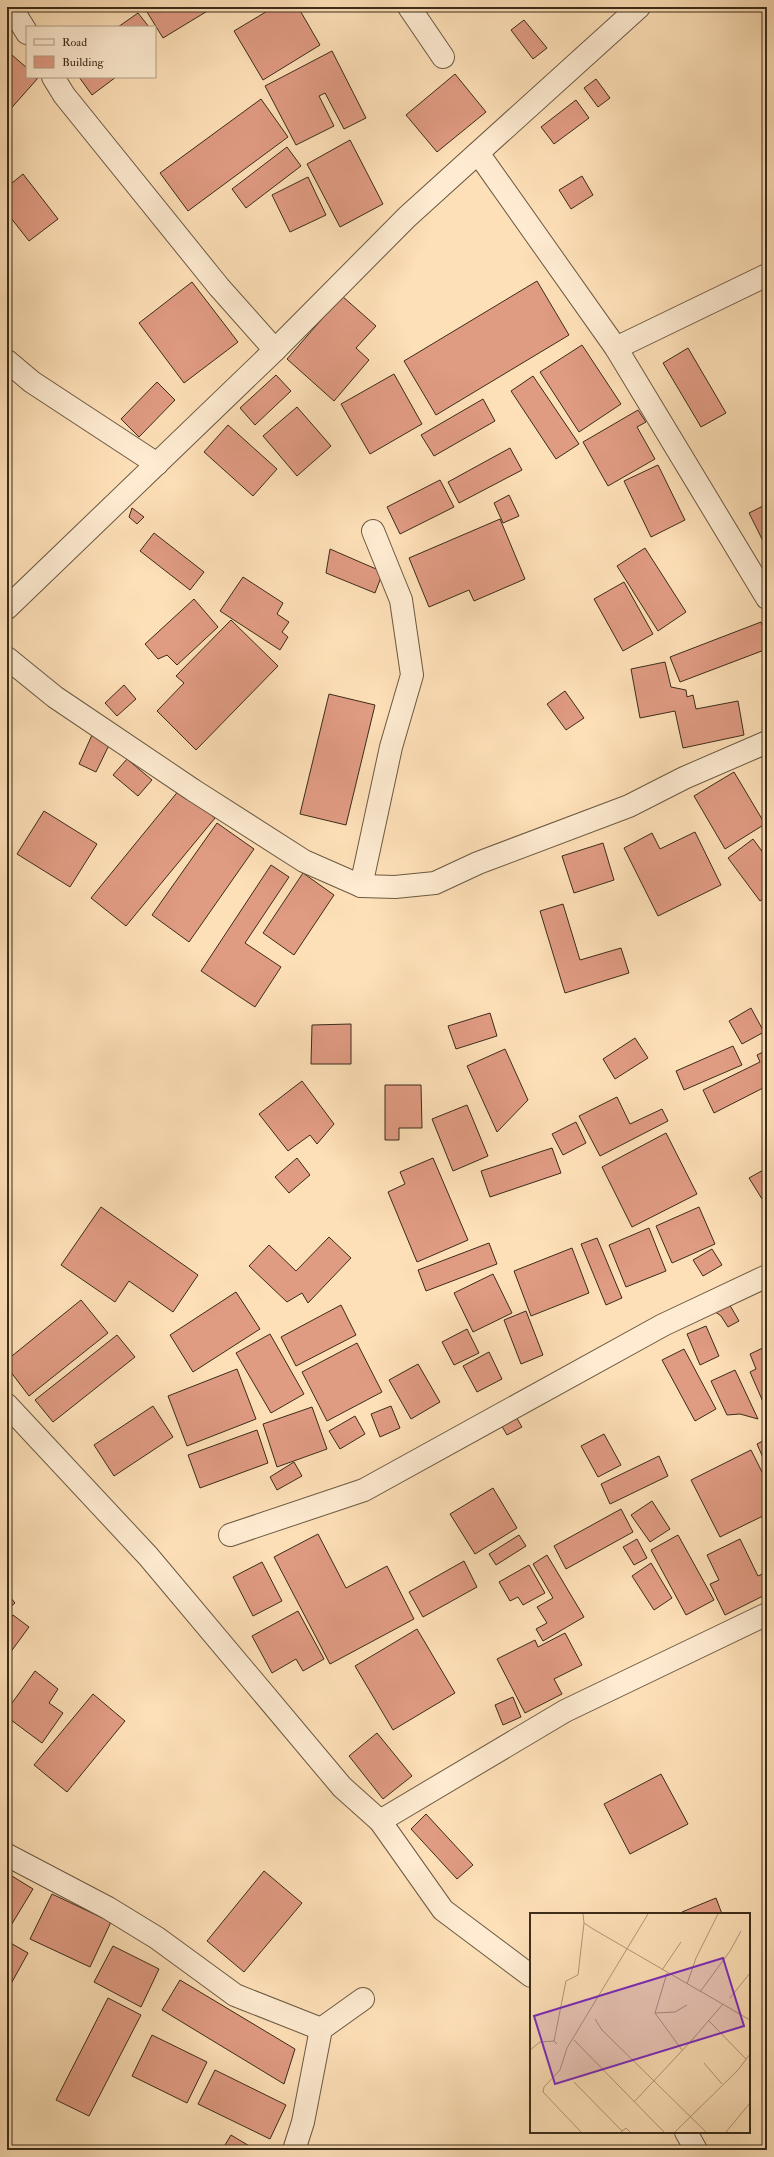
<svg xmlns="http://www.w3.org/2000/svg" width="774" height="2157" font-family="'IM FELL Double Pica',serif">
	<style>
		.building { fill: #e09b83; stroke: #3b2c19 }
		.lines { fill: none; stroke-linecap: round; stroke-linejoin: round }
		.street-casing { stroke: #6c5941; stroke-width: 24 }
		.street { stroke: #feebd1; stroke-width: 22 }
		.inset-road { fill: none; stroke: #b09878; stroke-width: 1 }
		.view { fill: #7b2cbf; fill-opacity: 0.15; stroke: #7b2cbf; stroke-width: 2 }
		.inset-edge { fill: none; stroke: #3b2c19; stroke-width: 2 }
	</style>
	<rect width="100%" height="100%" fill="#fee0b8"/>
	<filter id="stains"><feTurbulence type="fractalNoise" baseFrequency=".005" numOctaves="4"/><feColorMatrix values="0 0 0 0 .2 0 0 0 0 .09 0 0 0 0 .02 0 0 0 .5 -.17"/></filter>
	<radialGradient id="worn" r=".72"><stop offset=".6" stop-color="#630" stop-opacity="0"/><stop offset="1" stop-color="#630" stop-opacity=".3"/></radialGradient>
	<g class="building">
		<path d="M144,7H214L163,38Z"/>
		<path d="M274,7H298L320,45L263,80L234,31Z"/>
		<path d="M138,13L149,27H118Z"/>
		<path d="M524,20L547,48L533,59L511,30Z"/>
		<path d="M332,51L366,118L344,129L325,93L319,96L334,126L296,145L265,86Z"/>
		<path d="M12,55L27,68V77L38,78L7,113V61Z"/>
		<path d="M455,74L486,112L437,152L406,115Z"/>
		<path d="M79,77H116L92,95Z"/>
		<path d="M596,79L610,98L598,107L584,88Z"/>
		<path d="M261,99L288,137L188,211L160,173Z"/>
		<path d="M576,100L589,118L554,144L541,127Z"/>
		<path d="M350,140L383,204L340,227L307,164Z"/>
		<path d="M287,147L301,166L246,208L232,189Z"/>
		<path d="M23,174L58,219L29,241L7,213V187Z"/>
		<path d="M582,176L593,195L571,209L559,190Z"/>
		<path d="M308,177L326,215L290,232L272,195Z"/>
		<path d="M537,281L569,335L436,415L404,361Z"/>
		<path d="M192,282L238,342L184,383L139,323Z"/>
		<path d="M342,296L376,326L356,348L369,360L334,401L287,359Z"/>
		<path d="M582,345L621,404L579,432L540,372Z"/>
		<path d="M688,348L726,413L701,427L663,363Z"/>
		<path d="M394,374L422,424L370,454L341,404Z"/>
		<path d="M276,375L291,391L255,425L240,408Z"/>
		<path d="M533,376L579,444L556,459L511,391Z"/>
		<path d="M157,382L175,400L139,437L121,419Z"/>
		<path d="M483,399L495,421L434,456L421,435Z"/>
		<path d="M297,407L331,446L297,476L263,436Z"/>
		<path d="M638,410L646,422L637,427L655,459L608,486L583,442Z"/>
		<path d="M228,425L277,469L253,496L204,452Z"/>
		<path d="M510,448L522,470L459,503L448,482Z"/>
		<path d="M658,465L685,520L651,537L624,481Z"/>
		<path d="M440,480L454,507L400,534L387,507Z"/>
		<path d="M509,495L519,516L503,523L494,503Z"/>
		<path d="M767,504V539L763,541L749,513Z"/>
		<path d="M132,508L144,517L137,524L129,517Z"/>
		<path d="M500,519L525,579L474,601L469,590L429,607L409,558Z"/>
		<path d="M154,533L204,572L190,590L140,551Z"/>
		<path d="M645,548L686,612L658,631L617,566Z"/>
		<path d="M330,549L383,572L375,593L326,573Z"/>
		<path d="M243,577L283,603L277,614L289,622L282,632L288,637L280,650L220,611Z"/>
		<path d="M624,582L653,634L623,651L594,599Z"/>
		<path d="M194,599L218,627L177,665L167,655L158,659L145,644Z"/>
		<path d="M231,620L278,666L196,750L157,711L184,683L176,676Z"/>
		<path d="M761,622L767,639V649L680,682L670,657Z"/>
		<path d="M665,662L671,687L686,690L687,697L693,695L696,709L738,701L744,735L683,748L675,711L640,718L631,669Z"/>
		<path d="M124,685L136,699L117,716L105,703Z"/>
		<path d="M565,691L584,718L566,730L547,704Z"/>
		<path d="M329,694L375,705L346,825L300,814Z"/>
		<path d="M92,735L110,743L96,772L79,764Z"/>
		<path d="M127,759L152,780L138,796L113,775Z"/>
		<path d="M734,772L765,824L725,849L694,796Z"/>
		<path d="M180,789L215,818L126,926L91,898Z"/>
		<path d="M44,811L97,844L70,887L17,854Z"/>
		<path d="M217,823L254,849L189,942L152,915Z"/>
		<path d="M695,832L721,885L658,916L624,848L652,833L660,849Z"/>
		<path d="M753,839L767,858V896L760,901L728,858Z"/>
		<path d="M603,843L614,880L574,893L562,856Z"/>
		<path d="M271,865L289,877L245,943L281,967L255,1007L201,971Z"/>
		<path d="M303,873L334,895L294,955L263,933Z"/>
		<path d="M563,904L580,960L621,948L629,973L565,993L540,911Z"/>
		<path d="M751,1008L764,1032L742,1044L729,1021Z"/>
		<path d="M490,1013L497,1036L456,1049L448,1026Z"/>
		<path d="M351,1024V1064H311L312,1025Z"/>
		<path d="M635,1038L648,1058L615,1079L603,1059Z"/>
		<path d="M733,1046L742,1065L684,1090L676,1071Z"/>
		<path d="M505,1049L528,1100L497,1132L467,1066Z"/>
		<path d="M767,1050V1086L714,1113L703,1090L760,1062L757,1055Z"/>
		<path d="M302,1081L334,1124L317,1144L310,1135L288,1151L259,1114Z"/>
		<path d="M385,1085H421L422,1128H399V1140H385Z"/>
		<path d="M617,1097L630,1124L662,1109L668,1121L600,1156L579,1116Z"/>
		<path d="M467,1105L488,1156L453,1171L432,1119Z"/>
		<path d="M576,1122L586,1143L563,1155L552,1134Z"/>
		<path d="M666,1133L697,1194L632,1227L602,1167Z"/>
		<path d="M552,1148L561,1173L490,1197L481,1171Z"/>
		<path d="M297,1158L310,1175L289,1193L275,1177Z"/>
		<path d="M433,1158L468,1240L417,1262L388,1192L405,1184L400,1172Z"/>
		<path d="M767,1168V1196L762,1199L749,1178Z"/>
		<path d="M101,1207L198,1275L173,1312L129,1281L115,1302L61,1265Z"/>
		<path d="M699,1207L715,1244L672,1263L656,1226Z"/>
		<path d="M649,1228L666,1271L626,1287L609,1245Z"/>
		<path d="M329,1237L351,1258L308,1303L302,1293L287,1302L249,1266L269,1245L296,1271Z"/>
		<path d="M597,1238L622,1298L606,1305L581,1244Z"/>
		<path d="M489,1243L497,1264L426,1291L418,1270Z"/>
		<path d="M572,1248L589,1293L531,1316L514,1271Z"/>
		<path d="M712,1249L722,1265L703,1276L693,1260Z"/>
		<path d="M493,1274L512,1313L473,1332L454,1293Z"/>
		<path d="M236,1292L260,1329L193,1372L170,1335Z"/>
		<path d="M81,1300L108,1333L29,1396L7,1367V1360Z"/>
		<path d="M728,1302L739,1321L728,1327L721,1316L714,1311Z"/>
		<path d="M341,1305L356,1335L296,1366L281,1337Z"/>
		<path d="M526,1311L543,1355L521,1364L504,1320Z"/>
		<path d="M706,1326L719,1356L700,1365L687,1334Z"/>
		<path d="M467,1329L479,1353L454,1365L442,1342Z"/>
		<path d="M270,1334L304,1394L271,1413L236,1353Z"/>
		<path d="M117,1335L135,1357L53,1422L35,1400Z"/>
		<path d="M357,1343L382,1392L327,1421L302,1372Z"/>
		<path d="M767,1346V1411L750,1372L756,1369L750,1354Z"/>
		<path d="M684,1349L716,1409L695,1421L662,1360Z"/>
		<path d="M489,1352L502,1379L477,1392L463,1366Z"/>
		<path d="M418,1364L440,1402L411,1419L389,1380Z"/>
		<path d="M237,1369L256,1419L187,1446L168,1396Z"/>
		<path d="M735,1370L758,1419L740,1414L727,1415L711,1381Z"/>
		<path d="M153,1406L173,1437L114,1476L94,1445Z"/>
		<path d="M391,1406L400,1428L380,1437L371,1414Z"/>
		<path d="M312,1407L327,1449L277,1467L263,1424Z"/>
		<path d="M515,1415L522,1427L507,1435L500,1423Z"/>
		<path d="M355,1416L365,1434L340,1449L329,1431Z"/>
		<path d="M257,1430L268,1463L200,1488L188,1455Z"/>
		<path d="M604,1434L621,1465L598,1477L581,1446Z"/>
		<path d="M767,1439V1467L757,1444Z"/>
		<path d="M751,1450L767,1482V1514L720,1537L691,1480Z"/>
		<path d="M659,1456L668,1476L610,1504L601,1484Z"/>
		<path d="M294,1462L302,1476L277,1490L270,1477Z"/>
		<path d="M493,1488L517,1528L475,1554L450,1514Z"/>
		<path d="M652,1501L670,1529L650,1542L631,1515Z"/>
		<path d="M621,1509L633,1532L566,1569L554,1546Z"/>
		<path d="M318,1534L346,1588L387,1566L414,1619L330,1664L274,1557Z"/>
		<path d="M519,1535L526,1546L496,1565L489,1554Z"/>
		<path d="M678,1535L714,1600L686,1615L651,1550Z"/>
		<path d="M637,1539L647,1558L634,1565L623,1547Z"/>
		<path d="M740,1539L758,1576L767,1572V1594L725,1615L710,1584L719,1580L707,1555Z"/>
		<path d="M547,1555L584,1617L543,1641L536,1629L547,1623L537,1607L553,1598L533,1564Z"/>
		<path d="M464,1561L477,1587L423,1617L409,1592Z"/>
		<path d="M262,1562L282,1601L253,1616L233,1577Z"/>
		<path d="M651,1563L672,1598L654,1610L632,1576Z"/>
		<path d="M529,1565L545,1593L523,1605L518,1597L510,1601L499,1582Z"/>
		<path d="M7,1593L15,1603L7,1610Z"/>
		<path d="M298,1611L324,1659L303,1671L296,1659L272,1673L252,1636Z"/>
		<path d="M13,1615L29,1627L7,1657V1624Z"/>
		<path d="M417,1629L455,1693L393,1730L355,1666Z"/>
		<path d="M565,1633L582,1665L554,1679L562,1694L525,1713L497,1659L535,1640L538,1647Z"/>
		<path d="M35,1671L58,1689L49,1703L63,1713L42,1743L7,1717V1710Z"/>
		<path d="M93,1694L125,1721L67,1792L34,1765Z"/>
		<path d="M513,1697L521,1717L503,1725L495,1705Z"/>
		<path d="M377,1733L412,1776L383,1799L349,1756Z"/>
		<path d="M661,1774L688,1824L630,1854L604,1804Z"/>
		<path d="M426,1814L473,1865L457,1879L411,1829Z"/>
		<path d="M264,1871L302,1903L244,1972L207,1941Z"/>
		<path d="M7,1873L33,1889L10,1927L7,1925Z"/>
		<path d="M52,1894L111,1922L90,1967L30,1939Z"/>
		<path d="M716,1898L722,1914H682V1912Z"/>
		<path d="M7,1941L28,1953L7,1991Z"/>
		<path d="M113,1946L159,1969L141,2007L94,1982Z"/>
		<path d="M180,1980L295,2049L284,2084L162,2010Z"/>
		<path d="M108,1998L141,2015L89,2116L56,2100Z"/>
		<path d="M152,2035L207,2062L187,2103L132,2076Z"/>
		<path d="M215,2070L286,2105L270,2139L198,2104Z"/>
		<path d="M231,2135L256,2150H222Z"/>
	</g>
	<g class="lines">
		<g class="street-casing">
			<g id="street">
				<path d="M11,7L27,33"/>
				<path d="M409,7L443,57"/>
				<path d="M53,77L64,95L219,287L275,350"/>
				<path d="M478,153L616,348L767,598"/>
				<path d="M616,348L767,275"/>
				<path d="M7,361L32,382L157,464"/>
				<path d="M7,608L275,350L407,217L639,7"/>
				<path d="M7,658L55,697L193,790L304,861L361,886L395,887L435,883L478,863L629,806L684,778L767,742"/>
				<path d="M361,886L391,747L412,675L401,600L373,531"/>
				<path d="M7,1405L148,1556L342,1787L380,1821L443,1910L531,1976"/>
				<path d="M230,1535L364,1490L663,1325L767,1276"/>
				<path d="M380,1821L565,1711L767,1614"/>
				<path d="M7,1855L108,1908L157,1938L235,1995L321,2029"/>
				<path d="M686,2132L696,2150"/>
				<path d="M294,2150L303,2122L321,2029L363,1999"/>
			</g>
		</g>
		<use href="#street" class="street"/>
	</g>
	<g transform="translate(530 1913)">
		<rect width="220" height="220" fill="#fee0b8"/>
		<path class="inset-road" d="M53,1L54,10L63,16L220,107M132,57L151,29M137,60L125,100L152,137M157,71L166,45L188,1M170,79L200,38L211,18M200,85L220,60M125,100L145,99L157,92M65,106L72,117L176,219M179,108L216,146M44,127L134,219M24,128L36,68L48,62L54,10M0,137L10,129L24,128L27,131M174,150L192,171M44,169L92,218M104,189L162,127L193,91M51,219L13,179L14,174L30,157L37,135L118,1M91,219L96,215L100,219M145,219L208,157L220,141M196,219L220,190"/>
		<path class="view" d="M193,45L214,113L25,171L4,103Z"/>
		<rect width="220" height="220" class="inset-edge"/>
	</g>
	<rect width="774" height="2157" fill="none" stroke="#fee0b8" stroke-width="24"/>
	<rect x="8" y="8" width="758" height="2141" fill="none" stroke="#3b2c19" stroke-width="2"/>
	<rect x="12" y="12" width="750" height="2133" fill="none" stroke="#3b2c19"/>
	<rect x="26" y="26" width="130" height="52" fill="#feebd1" stroke="#b09f87"/>
	<rect x="34" y="39" width="20" height="6" fill="#feebd1" stroke="#b09f87"/>
	<text x="62" y="46" font-size="12" fill="#3b2c19">Road</text>
	<rect x="34" y="56" width="20" height="12" fill="#e09b83" stroke="#b09f87"/>
	<text x="62" y="66" font-size="12" fill="#3b2c19">Building</text>
	<rect width="100%" height="100%" filter="url(#stains)"/>
	<rect width="100%" height="100%" fill="url(#worn)"/>
</svg>
